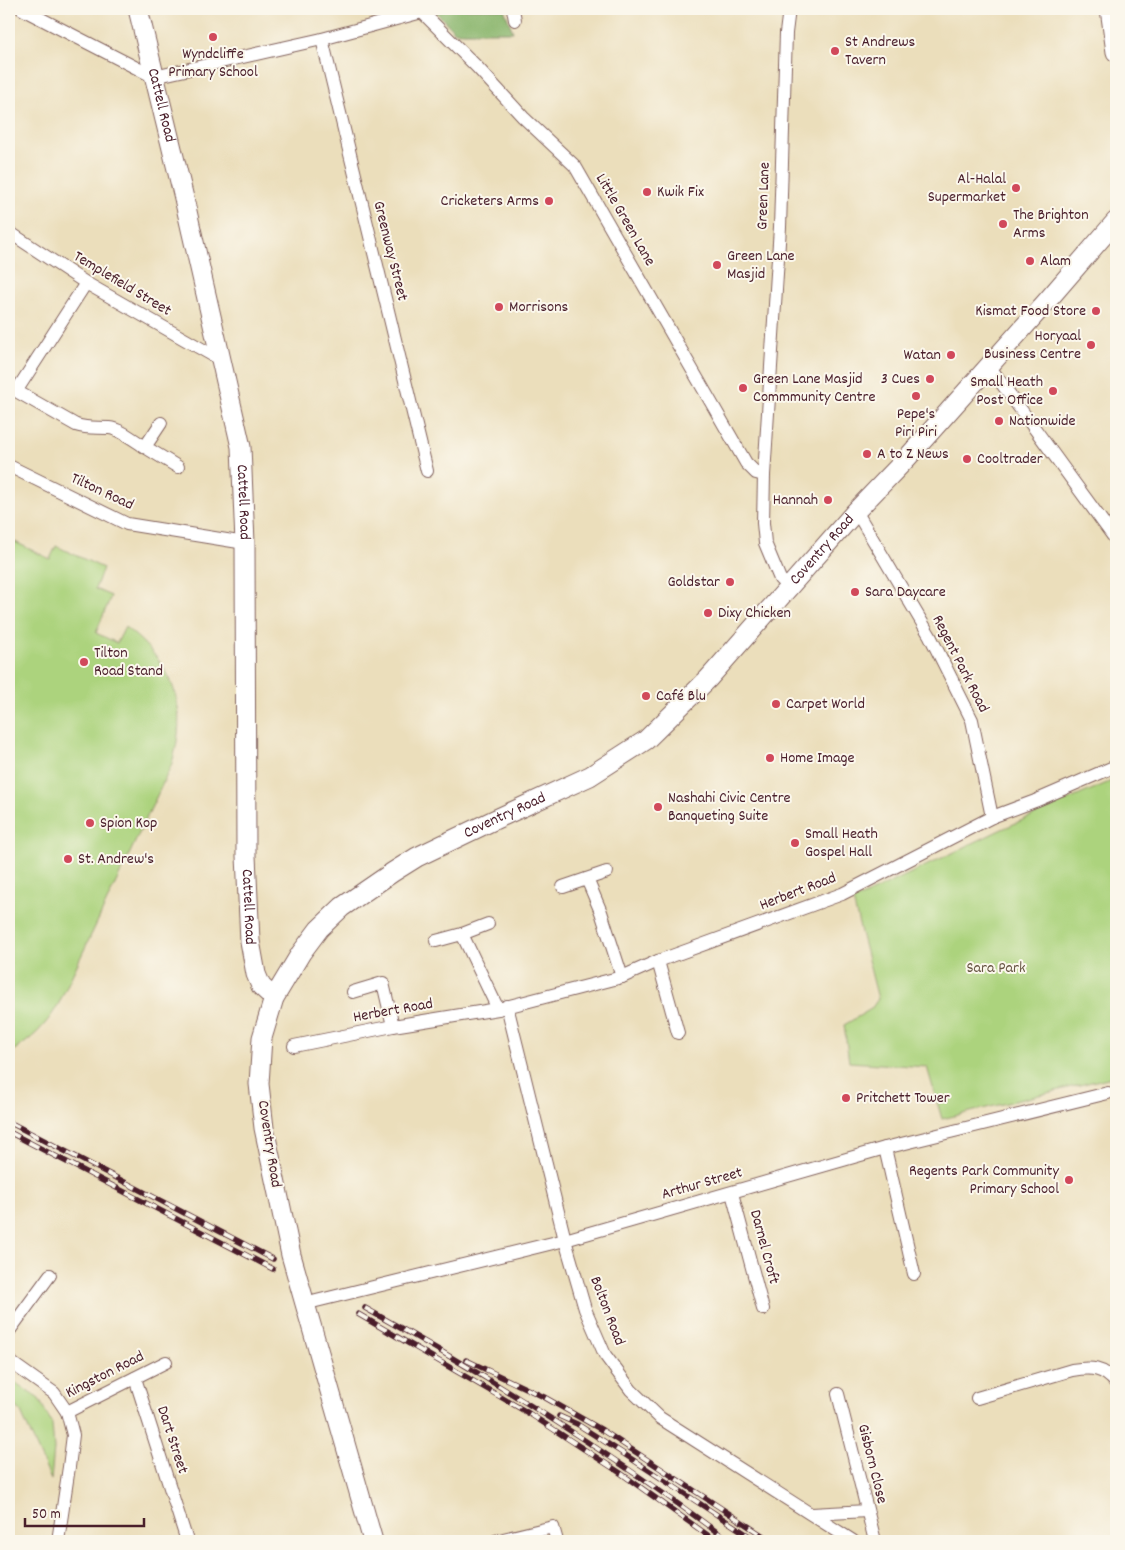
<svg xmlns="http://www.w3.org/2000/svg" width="1125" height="1550" font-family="Dekko,sans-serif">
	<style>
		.green { fill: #acd37d; stroke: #7b7954 }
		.forest { fill: #89b56c; stroke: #6a6a4c }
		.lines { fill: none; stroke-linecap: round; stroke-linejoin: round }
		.street-casing { stroke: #82625d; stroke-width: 14 }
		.secondary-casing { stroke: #82625d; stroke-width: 21 }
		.street { stroke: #fff; stroke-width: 12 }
		.secondary { stroke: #fff; stroke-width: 19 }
		.rail-casing { stroke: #4a1f2b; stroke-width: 5.5 }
		.rail { stroke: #fbf7ec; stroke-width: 4; stroke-dasharray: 11; stroke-linecap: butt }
		.poi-dot { fill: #d1495b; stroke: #fbf7ec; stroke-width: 2 }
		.labels { text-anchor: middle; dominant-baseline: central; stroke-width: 4; stroke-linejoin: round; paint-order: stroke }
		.poi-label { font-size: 16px; fill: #4a1f2b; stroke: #fbf7ec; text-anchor: start }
		.street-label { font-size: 16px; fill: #4a1f2b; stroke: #fbf7ec }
		.park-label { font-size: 16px; fill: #675544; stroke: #fbf7ec }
	</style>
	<rect width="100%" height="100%" fill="#fbf7ec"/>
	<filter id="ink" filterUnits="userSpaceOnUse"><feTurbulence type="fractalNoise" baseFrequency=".02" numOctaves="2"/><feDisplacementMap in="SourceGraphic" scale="10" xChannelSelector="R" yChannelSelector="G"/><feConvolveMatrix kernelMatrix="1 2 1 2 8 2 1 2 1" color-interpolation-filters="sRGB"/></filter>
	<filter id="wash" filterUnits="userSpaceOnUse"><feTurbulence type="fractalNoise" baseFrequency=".0096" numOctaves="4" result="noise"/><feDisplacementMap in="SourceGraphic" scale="20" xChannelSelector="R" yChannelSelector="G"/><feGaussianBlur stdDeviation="1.12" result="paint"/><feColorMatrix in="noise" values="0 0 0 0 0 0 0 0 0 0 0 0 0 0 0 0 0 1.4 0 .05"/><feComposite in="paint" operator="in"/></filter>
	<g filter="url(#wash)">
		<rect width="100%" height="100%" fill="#ebdebb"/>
		<g class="green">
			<path d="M9,539L50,559L56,546L103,568L95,589L111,596L96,633L117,643L125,627C174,665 190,706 171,766L59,1003C47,1025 31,1041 9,1053Z"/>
			<path d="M1116,779V1076L942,1119L927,1067L849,1062L844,1025L871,1009L878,999L853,901L1000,830Z"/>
			<path d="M9,1378L39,1399L52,1424L54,1449L51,1480L20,1410L9,1401Z"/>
		</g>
		<path class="forest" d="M433,9H504L513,32H455Z"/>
	</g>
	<g filter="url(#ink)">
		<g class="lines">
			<g class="street-casing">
				<g id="street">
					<path d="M22,9L154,77L322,39L422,12"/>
					<path d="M419,9L477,67L523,117L575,166L746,463L756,473L764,475"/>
					<path d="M513,9L515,20"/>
					<path d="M322,39L427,471"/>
					<path d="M9,232L86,283L221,360"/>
					<path d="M989,366L1116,540"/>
					<path d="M9,387L76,425C88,429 97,427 109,428C121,429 135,441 145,447"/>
					<path d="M17,390L86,283"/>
					<path d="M161,423L145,447L178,467"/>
					<path d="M9,466L127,524L245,543"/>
					<path d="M856,511L930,636L972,720L992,817"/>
					<path d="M788,587L780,579L765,543L763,523L764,475L780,227L786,33L789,9"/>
					<path d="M587,879L601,912L622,977"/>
					<path d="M563,887L607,872"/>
					<path d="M462,934L488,924"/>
					<path d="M436,941L462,934L498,1009"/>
					<path d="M658,961L678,1033"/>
					<path d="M353,992L383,983L393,1026"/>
					<path d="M507,1006L565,1240L585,1309L605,1355L631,1390L660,1418L853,1541"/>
					<path d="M294,1046L393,1026L498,1009L622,977L658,961L842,894L992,817L1035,801L1116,766"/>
					<path d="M885,1148L914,1274"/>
					<path d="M732,1193L763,1309"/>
					<path d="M304,1304L565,1240L885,1148L1108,1093"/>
					<path d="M9,1331L50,1275"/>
					<path d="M9,1361L54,1393L67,1412"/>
					<path d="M135,1378L187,1541"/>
					<path d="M838,1394L875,1541"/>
					<path d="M977,1398L1072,1370C1091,1367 1103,1367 1116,1383"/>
					<path d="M812,1514L867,1511"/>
					<path d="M58,1541L69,1467L73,1435L67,1412L166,1362"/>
					<path d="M495,1541L553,1527L557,1541"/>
				</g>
			</g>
			<g class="secondary-casing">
				<g id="secondary">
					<path id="s1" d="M138,9L183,194L241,447L245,543L246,856L250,941L256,974L261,986L274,998"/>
					<path d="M1110,9L1116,52"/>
					<path id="s2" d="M373,1541L291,1255L264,1128L259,1084L262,1038L274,998L301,953L319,929L342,907L393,872L417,857L494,820L590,776L646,740L708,679L856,511L907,458L1047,301L1116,221"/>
				</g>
			</g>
			<use href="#street" class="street"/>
			<use href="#secondary" class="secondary"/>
			<g class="rail-casing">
				<g id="rail">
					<path d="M9,1122L273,1259"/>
					<path d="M9,1132L273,1269"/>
					<path d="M365,1308C491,1378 614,1455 729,1541"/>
					<path d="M358,1314L530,1414L619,1472L716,1541"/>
					<path d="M466,1360L544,1397L602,1430L771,1541"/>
					<path d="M559,1416L577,1424L624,1454L757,1541"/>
				</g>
			</g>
			<use href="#rail" class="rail"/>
		</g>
	</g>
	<g class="poi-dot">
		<circle cx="213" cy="37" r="5"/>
		<circle cx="835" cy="51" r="5"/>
		<circle cx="1016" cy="188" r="5"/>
		<circle cx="647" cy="192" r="5"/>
		<circle cx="549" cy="201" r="5"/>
		<circle cx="1003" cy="224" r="5"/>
		<circle cx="1030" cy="261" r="5"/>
		<circle cx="717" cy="265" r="5"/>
		<circle cx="499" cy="307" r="5"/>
		<circle cx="1096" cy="311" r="5"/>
		<circle cx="1091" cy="345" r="5"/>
		<circle cx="951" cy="355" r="5"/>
		<circle cx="930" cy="379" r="5"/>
		<circle cx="743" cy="388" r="5"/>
		<circle cx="1053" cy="391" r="5"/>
		<circle cx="916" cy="396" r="5"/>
		<circle cx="999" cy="421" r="5"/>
		<circle cx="867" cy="454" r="5"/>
		<circle cx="967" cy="459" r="5"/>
		<circle cx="828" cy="500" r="5"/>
		<circle cx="730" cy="582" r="5"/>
		<circle cx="855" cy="592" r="5"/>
		<circle cx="708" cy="613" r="5"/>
		<circle cx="84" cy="662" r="5"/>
		<circle cx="646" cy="696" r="5"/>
		<circle cx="776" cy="704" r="5"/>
		<circle cx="770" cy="758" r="5"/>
		<circle cx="658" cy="807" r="5"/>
		<circle cx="90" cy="823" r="5"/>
		<circle cx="795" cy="843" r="5"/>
		<circle cx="68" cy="859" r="5"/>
		<circle cx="846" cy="1098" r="5"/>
		<circle cx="1069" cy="1180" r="5"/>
	</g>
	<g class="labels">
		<g class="poi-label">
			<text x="845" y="42">St Andrews<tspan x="845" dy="18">Tavern</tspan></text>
			<text x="213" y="54" text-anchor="middle">Wyndcliffe<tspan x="213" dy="18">Primary School</tspan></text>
			<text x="1006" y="179" text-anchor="end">Al-Halal<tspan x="1006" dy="18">Supermarket</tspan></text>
			<text x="657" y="192">Kwik Fix</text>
			<text x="539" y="201" text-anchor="end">Cricketers Arms</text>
			<text x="1013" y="215">The Brighton<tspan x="1013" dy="18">Arms</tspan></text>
			<text x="727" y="256">Green Lane<tspan x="727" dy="18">Masjid</tspan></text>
			<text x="1040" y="261">Alam</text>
			<text x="509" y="307">Morrisons</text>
			<text x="1086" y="311" text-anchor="end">Kismat Food Store</text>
			<text x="1081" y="336" text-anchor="end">Horyaal<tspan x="1081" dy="18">Business Centre</tspan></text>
			<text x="941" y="355" text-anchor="end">Watan</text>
			<text x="753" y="379">Green Lane Masjid<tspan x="753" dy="18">Commmunity Centre</tspan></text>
			<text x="920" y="379" text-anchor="end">3 Cues</text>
			<text x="1043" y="382" text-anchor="end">Small Heath<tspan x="1043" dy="18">Post Office</tspan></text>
			<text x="916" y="414" text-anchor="middle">Pepe's<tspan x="916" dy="18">Piri Piri</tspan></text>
			<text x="1009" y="421">Nationwide</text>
			<text x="877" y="454">A to Z News</text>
			<text x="977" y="459">Cooltrader</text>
			<text x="818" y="500" text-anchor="end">Hannah</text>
			<text x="720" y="582" text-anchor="end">Goldstar</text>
			<text x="865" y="592">Sara Daycare</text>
			<text x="718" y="613">Dixy Chicken</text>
			<text x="94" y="653">Tilton<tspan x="94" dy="18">Road Stand</tspan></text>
			<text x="656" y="696">Café Blu</text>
			<text x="786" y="704">Carpet World</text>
			<text x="780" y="758">Home Image</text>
			<text x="668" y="798">Nashahi Civic Centre<tspan x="668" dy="18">Banqueting Suite</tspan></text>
			<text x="100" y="823">Spion Kop</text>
			<text x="805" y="834">Small Heath<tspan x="805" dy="18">Gospel Hall</tspan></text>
			<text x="78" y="859">St. Andrew's</text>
			<text x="856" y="1098">Pritchett Tower</text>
			<text x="1059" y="1171" text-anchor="end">Regents Park Community<tspan x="1059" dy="18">Primary School</tspan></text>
		</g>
		<g class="street-label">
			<text stroke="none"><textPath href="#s1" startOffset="99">Cattell Road</textPath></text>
			<text transform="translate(764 196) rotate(-88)">Green Lane</text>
			<text transform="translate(625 220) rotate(60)">Little Green Lane</text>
			<text transform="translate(390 251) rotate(76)">Greenway Street</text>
			<text transform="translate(122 284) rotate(31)">Templefield Street</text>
			<text transform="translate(102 492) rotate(25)">Tilton Road</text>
			<text stroke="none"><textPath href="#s1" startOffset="505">Cattell Road</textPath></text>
			<text stroke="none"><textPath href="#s2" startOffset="1281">Coventry Road</textPath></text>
			<text transform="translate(960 664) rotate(63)">Regent Park Road</text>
			<text stroke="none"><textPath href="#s2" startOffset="861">Coventry Road</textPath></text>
			<text transform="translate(798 892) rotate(-21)">Herbert Road</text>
			<text stroke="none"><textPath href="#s1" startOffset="910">Cattell Road</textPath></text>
			<text transform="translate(393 1011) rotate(-10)">Herbert Road</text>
			<text transform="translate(269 1144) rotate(81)">Coventry Road</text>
			<text transform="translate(702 1184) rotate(-16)">Arthur Street</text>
			<text transform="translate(764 1247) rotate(75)">Darnel Croft</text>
			<text transform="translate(607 1311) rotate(69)">Bolton Road</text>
			<text transform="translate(105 1375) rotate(-27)">Kingston Road</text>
			<text transform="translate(172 1440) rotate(72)">Dart Street</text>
			<text transform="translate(872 1464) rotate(76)">Gisborn Close</text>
		</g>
		<g class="park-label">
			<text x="996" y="968">Sara Park</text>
		</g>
	</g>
	<rect width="1125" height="1550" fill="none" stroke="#fbf7ec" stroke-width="30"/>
	<path d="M25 1518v8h119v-8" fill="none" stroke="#4a1f2b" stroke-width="2.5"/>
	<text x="32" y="1518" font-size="15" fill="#4a1f2b" stroke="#fbf7ec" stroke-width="4" paint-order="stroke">50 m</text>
</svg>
